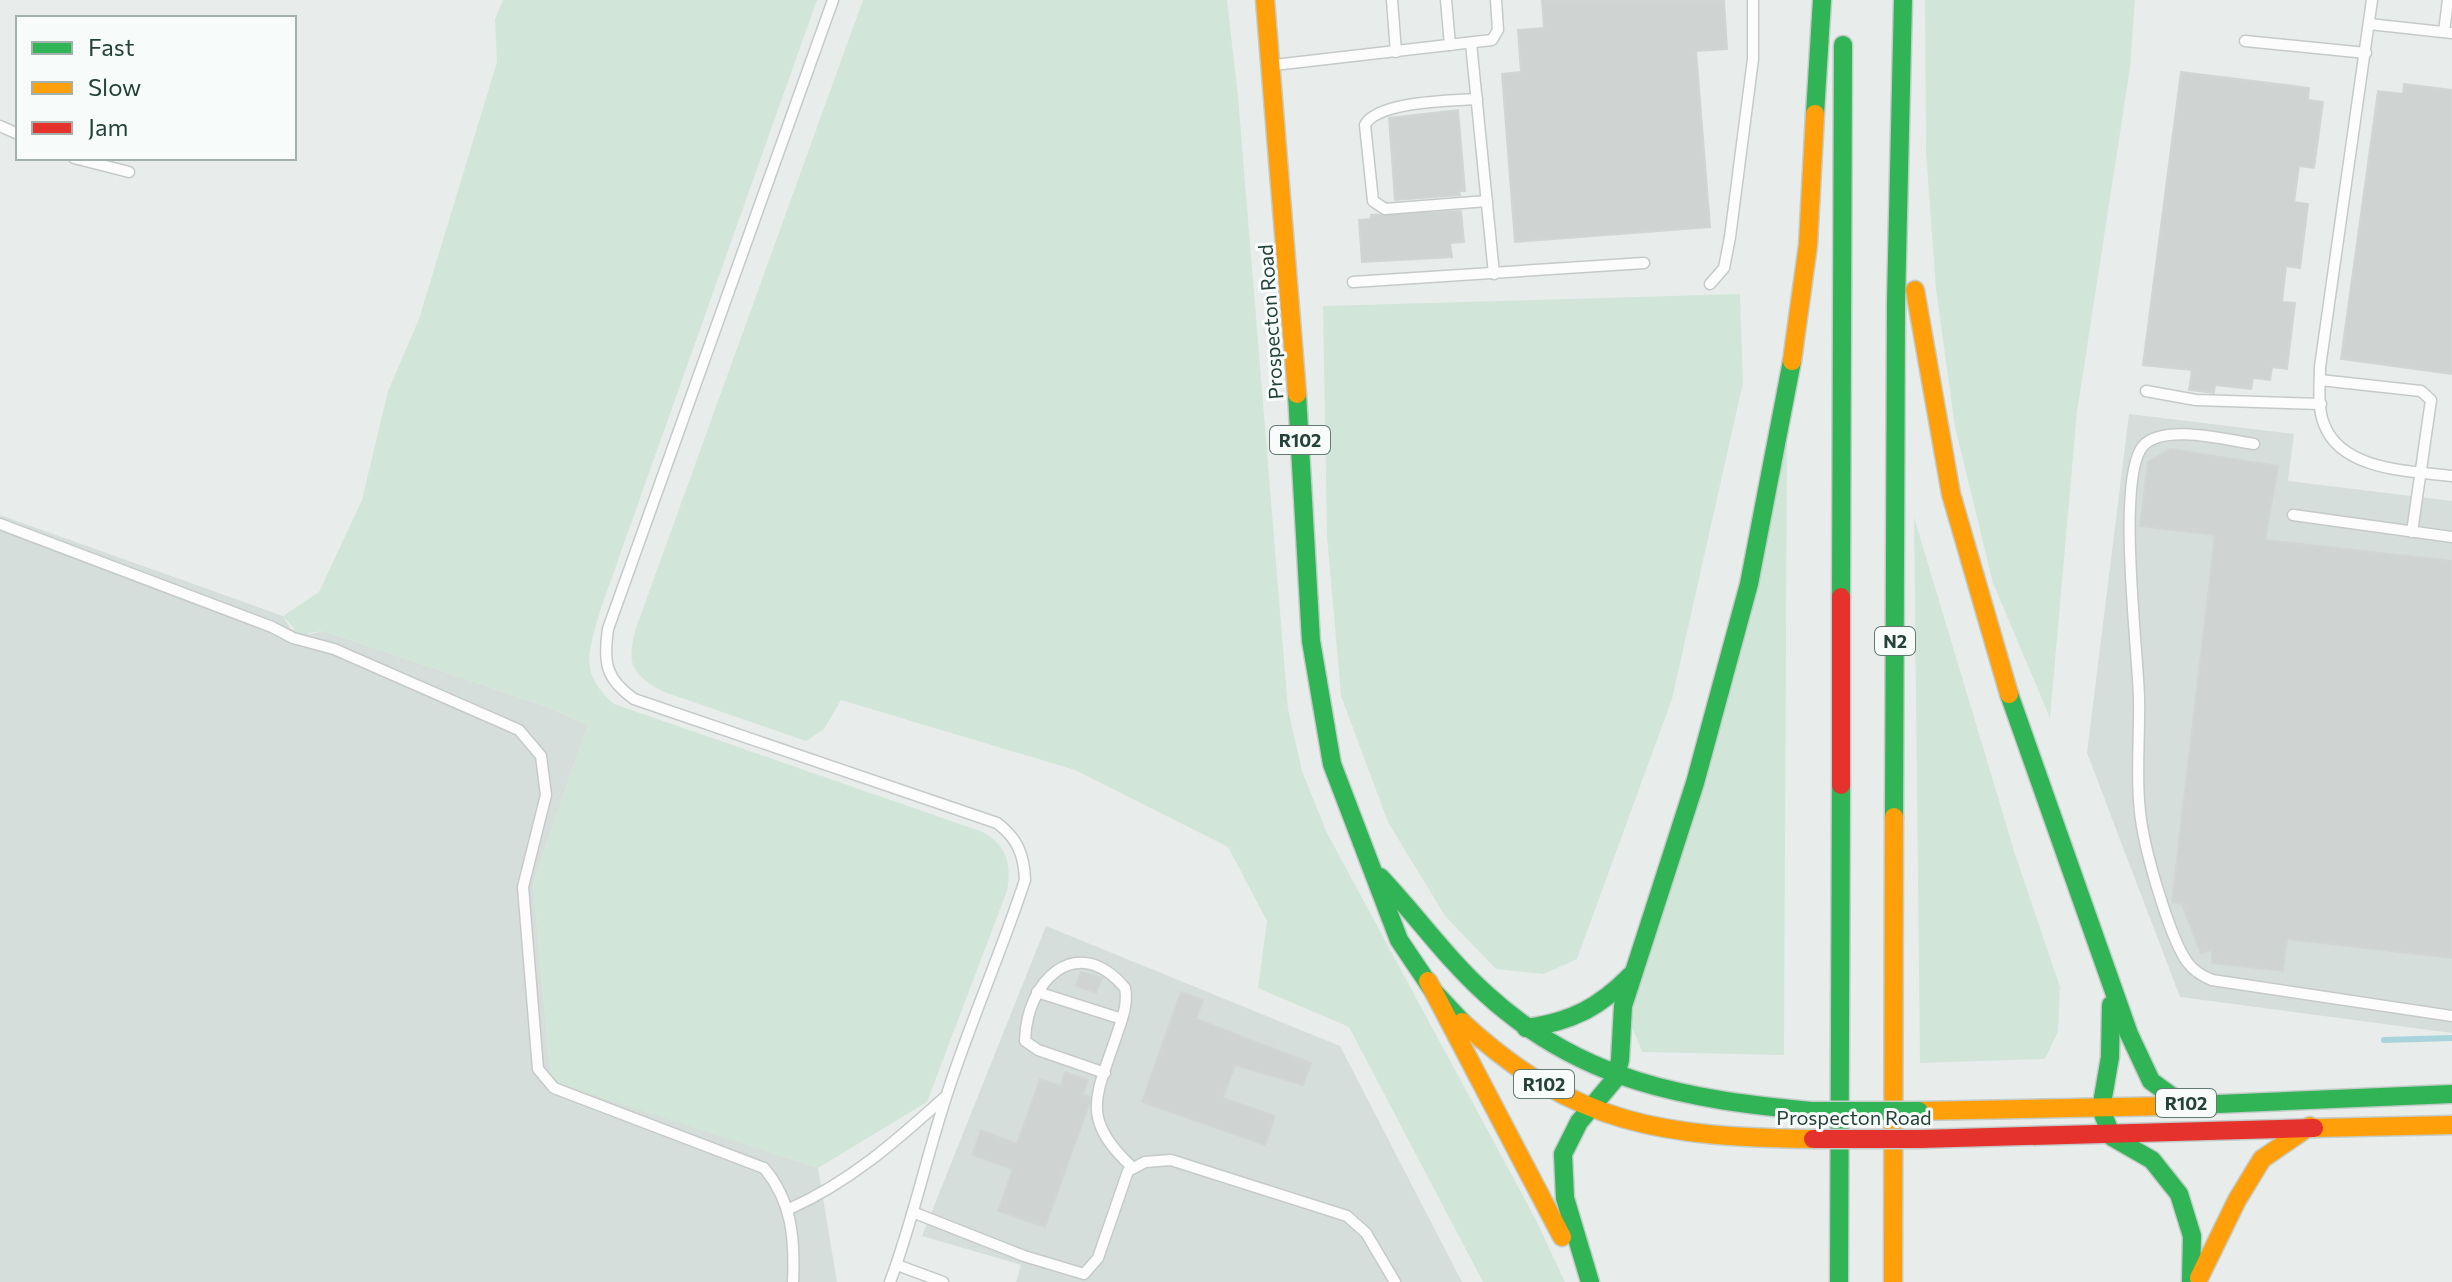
<svg xmlns="http://www.w3.org/2000/svg" width="2452" height="1282" font-family="Commissioner,sans-serif">
	<style>
		.built { fill: #d6dedb }
		.green { fill: #d1e6d8 }
		.lines { fill: none; stroke-linecap: round; stroke-linejoin: round }
		.stream { stroke: #a9d4db; stroke-width: 6 }
		.building { fill: #cfd4d2; stroke: #d1d6d4; stroke-width: 2 }
		.lane-casing { stroke: #c5cac8; stroke-width: 13 }
		.fast-casing { stroke: #c3ccc9; stroke-width: 21 }
		.slow-casing { stroke: #c3ccc9; stroke-width: 21 }
		.jam-casing { stroke: #c3ccc9; stroke-width: 21 }
		.lane { stroke: #fcfcfc; stroke-width: 10 }
		.fast { stroke: #30b455; stroke-width: 18 }
		.slow { stroke: #ff9f0a; stroke-width: 18 }
		.jam { stroke: #e5322d; stroke-width: 18 }
		.fast-bridge-casing { stroke: #c3ccc9; stroke-width: 21; stroke-linecap: butt }
		.jam-bridge-casing { stroke: #c3ccc9; stroke-width: 21; stroke-linecap: butt }
		.fast-bridge { stroke: #30b455; stroke-width: 18 }
		.jam-bridge { stroke: #e5322d; stroke-width: 18 }
		.labels { text-anchor: middle; dominant-baseline: central; stroke-width: 6; stroke-linejoin: round; paint-order: stroke }
		.shield { fill: #f7fbf9; stroke: #637a73; stroke-width: 2 }
		.shield-label { font-size: 18px; font-weight: bold; fill: #24423a }
		.street-label { font-size: 20px; fill: #24423a; stroke: #f7fbf9 }
	</style>
	<rect width="100%" height="100%" fill="#e8edeb"/>
	<g class="built">
		<path d="M2129,414L2294,434L2288,481L2452,501V1033L2180,997L2087,753Z"/>
		<path d="M0,515L283,616L291,629L310,634L324,631L545,706L588,725L533,883L551,1080L818,1168L837,1282H0Z"/>
		<path d="M1046,926L1340,1046L1462,1282H1016L1021,1265L922,1236Z"/>
	</g>
	<g class="green">
		<path d="M503,0H817L600,611C589,652 578,672 614,704L980,831C1007,843 1012,866 1007,891L927,1102L818,1168L551,1081L533,883L588,725L545,706L324,631L299,634L283,616L319,592L362,500L388,391L419,319L497,62L495,19Z"/>
		<path d="M863,0H1227L1238,96L1288,709L1302,771L1327,833L1535,1218L1565,1282H1483L1349,1027L1258,988L1267,921L1228,847L1075,770L841,700L824,729L806,741L664,692C631,674 626,664 636,628Z"/>
		<path d="M1925,0H2135L2130,68L2077,412L2050,718L1993,583L1955,427L1936,289L1926,152Z"/>
		<path d="M1740,294L1743,383L1672,699L1577,959L1544,974L1496,969L1445,916L1388,822L1341,696L1327,536L1323,306Z"/>
		<path d="M1787,440L1784,1055L1642,1052L1625,1009Z"/>
		<path d="M1914,517L2015,854L2060,987L2058,1032L2045,1059L1920,1063Z"/>
	</g>
	<g class="lines">
		<path class="stream" d="M2384,1040L2452,1038"/>
	</g>
	<g class="building">
		<path d="M1542,0H1724L1727,49L1696,51L1710,227L1515,242L1502,74L1521,72L1518,30L1544,28Z"/>
		<path d="M2181,72L2309,88L2308,100L2323,102L2314,168L2299,166L2294,202L2308,204L2300,268L2286,266L2282,302L2295,303L2287,369L2272,367L2270,380L2253,378L2251,389L2215,385L2214,393L2189,390L2192,370L2143,365Z"/>
		<path d="M2404,84L2452,90V374L2341,359L2378,91L2403,94Z"/>
		<path d="M1458,110L1465,191H1459L1460,195L1395,200L1389,118Z"/>
		<path d="M1461,211L1464,242L1450,243L1452,257L1362,262L1359,220L1371,219V215Z"/>
		<path d="M2170,449L2278,466L2265,540L2452,561V958L2287,939L2283,971L2212,963V949L2201,954L2182,904L2172,902L2215,535L2140,526L2148,462Z"/>
		<path d="M1081,972L1102,978L1096,993L1076,986Z"/>
		<path d="M1181,992L1203,1000L1196,1019L1311,1063L1303,1085L1235,1065L1223,1098L1275,1116L1265,1145L1142,1102Z"/>
		<path d="M1065,1072L1088,1080L1083,1094L1090,1097L1089,1104L1045,1227L998,1211L1013,1169L972,1155L981,1130L1017,1144L1040,1079L1061,1086Z"/>
	</g>
	<g class="lines">
		<g class="lane-casing">
			<g id="lane">
				<path d="M833,0L608,629C603,663 606,679 634,699L997,823C1017,838 1024,854 1025,880C1002,950 972,1018 949,1088C927,1153 914,1218 890,1282"/>
				<path d="M1392,0L1396,52"/>
				<path d="M1446,0L1450,45"/>
				<path d="M2372,0L2320,367C2320,385 2317,407 2324,424C2341,471 2411,471 2452,476"/>
				<path d="M2369,24L2452,33"/>
				<path d="M2444,32L2448,0"/>
				<path d="M2245,41L2366,53"/>
				<path d="M1471,43L1494,274"/>
				<path d="M1274,65L1492,40L1498,30L1496,0"/>
				<path d="M1477,99C1451,101 1377,101 1365,125L1373,201L1385,209L1487,201"/>
				<path d="M0,126L18,134"/>
				<path d="M74,158L129,172"/>
				<path d="M1353,282L1644,263"/>
				<path d="M1710,284L1724,268L1730,237L1753,59V0"/>
				<path d="M2320,380L2421,391L2431,400L2412,532"/>
				<path d="M2146,391L2196,400L2321,404"/>
				<path d="M2254,444C2227,440 2163,423 2143,446C2116,478 2138,651 2139,698C2140,744 2134,792 2144,837C2150,866 2171,941 2188,963C2194,971 2202,976 2212,980L2452,1016"/>
				<path d="M2293,515L2452,537"/>
				<path d="M0,524L272,627L293,638L334,649L519,730L541,756L546,795L523,887L538,1069L554,1088L764,1168C792,1201 795,1239 793,1282"/>
				<path d="M1037,992L1122,1019"/>
				<path d="M1105,1073L1038,1050L1025,1041C1026,982 1076,930 1125,988C1128,1002 1123,1017 1118,1031C1098,1094 1077,1116 1132,1167"/>
				<path d="M789,1209C850,1182 896,1141 945,1097"/>
				<path d="M915,1213L1024,1256L1084,1274L1098,1258L1128,1171L1145,1162L1171,1160L1347,1216L1366,1233L1395,1282"/>
				<path d="M897,1265L943,1282"/>
			</g>
		</g>
		<g class="fast-casing">
			<g id="fast">
				<path d="M1815,114L1822,0"/>
				<path d="M1297,394L1311,641L1332,764L1399,940L1434,992L1462,1022"/>
				<path d="M1841,597L1843,45"/>
				<path d="M2009,694L2129,1034L2151,1081L2181,1103"/>
				<path d="M1894,817L1896,302L1903,0"/>
				<path d="M1380,877C1416,915 1447,959 1486,994C1582,1082 1686,1099 1811,1111"/>
				<path d="M2111,1005L2110,1057L2101,1109L2112,1137L2152,1160L2179,1194L2192,1236L2191,1282"/>
				<path d="M1526,1028C1571,1022 1600,1007 1631,975"/>
				<path d="M2171,1106L2452,1094"/>
				<path d="M1590,1282L1565,1198L1563,1154L1579,1122L1615,1079L1620,1060L1623,1006L1695,783L1749,584L1792,361"/>
				<path d="M1839,1282L1841,785"/>
			</g>
		</g>
		<g class="slow-casing">
			<g id="slow">
				<path d="M1265,0L1297,394"/>
				<path d="M1915,290L1951,494L2009,694"/>
				<path d="M1792,361L1808,245L1815,114"/>
				<path d="M1428,981L1562,1237"/>
				<path d="M1462,1022C1574,1126 1666,1137 1813,1139"/>
				<path d="M1919,1111L2171,1106"/>
				<path d="M2314,1128L2452,1125"/>
				<path d="M2199,1278L2237,1200L2262,1159L2310,1126"/>
				<path d="M1893,1282L1894,817"/>
			</g>
		</g>
		<g class="jam-casing">
			<g id="jam">
				<path d="M1841,785V597"/>
				<path d="M1920,1139L2314,1128"/>
			</g>
		</g>
		<use href="#lane" class="lane"/>
		<use href="#fast" class="fast"/>
		<use href="#slow" class="slow"/>
		<use href="#jam" class="jam"/>
		<g class="fast-bridge-casing">
			<path id="fast-bridge" d="M1811,1111H1919"/>
		</g>
		<g class="jam-bridge-casing">
			<path id="jam-bridge" d="M1813,1139H1920"/>
		</g>
		<use href="#fast-bridge" class="fast-bridge"/>
		<use href="#jam-bridge" class="jam-bridge"/>
	</g>
	<g class="labels">
		<g class="shield">
			<rect x="1270" y="426" width="60" height="28" rx="6"/>
			<rect x="1875" y="627" width="40" height="28" rx="6"/>
			<rect x="1514" y="1070" width="60" height="28" rx="6"/>
			<rect x="2156" y="1089" width="60" height="28" rx="6"/>
		</g>
		<g class="shield-label">
			<text x="1300" y="440">R102</text>
			<text x="1895" y="641">N2</text>
			<text x="1544" y="1084">R102</text>
			<text x="2186" y="1103">R102</text>
		</g>
		<g class="street-label">
			<text transform="translate(1270 322) rotate(-94)">Prospecton Road</text>
			<text x="1854" y="1117">Prospecton Road</text>
		</g>
	</g>
	<rect x="16" y="16" width="280" height="144" fill="#f7fbf9" stroke="#a3b1ad" stroke-width="2"/>
	<rect x="32" y="42" width="40" height="12" fill="#30b455" stroke="#a3b1ad" stroke-width="2"/>
	<text x="88" y="56" font-size="24" fill="#24423a">Fast</text>
	<rect x="32" y="82" width="40" height="12" fill="#ff9f0a" stroke="#a3b1ad" stroke-width="2"/>
	<text x="88" y="96" font-size="24" fill="#24423a">Slow</text>
	<rect x="32" y="122" width="40" height="12" fill="#e5322d" stroke="#a3b1ad" stroke-width="2"/>
	<text x="88" y="136" font-size="24" fill="#24423a">Jam</text>
</svg>
